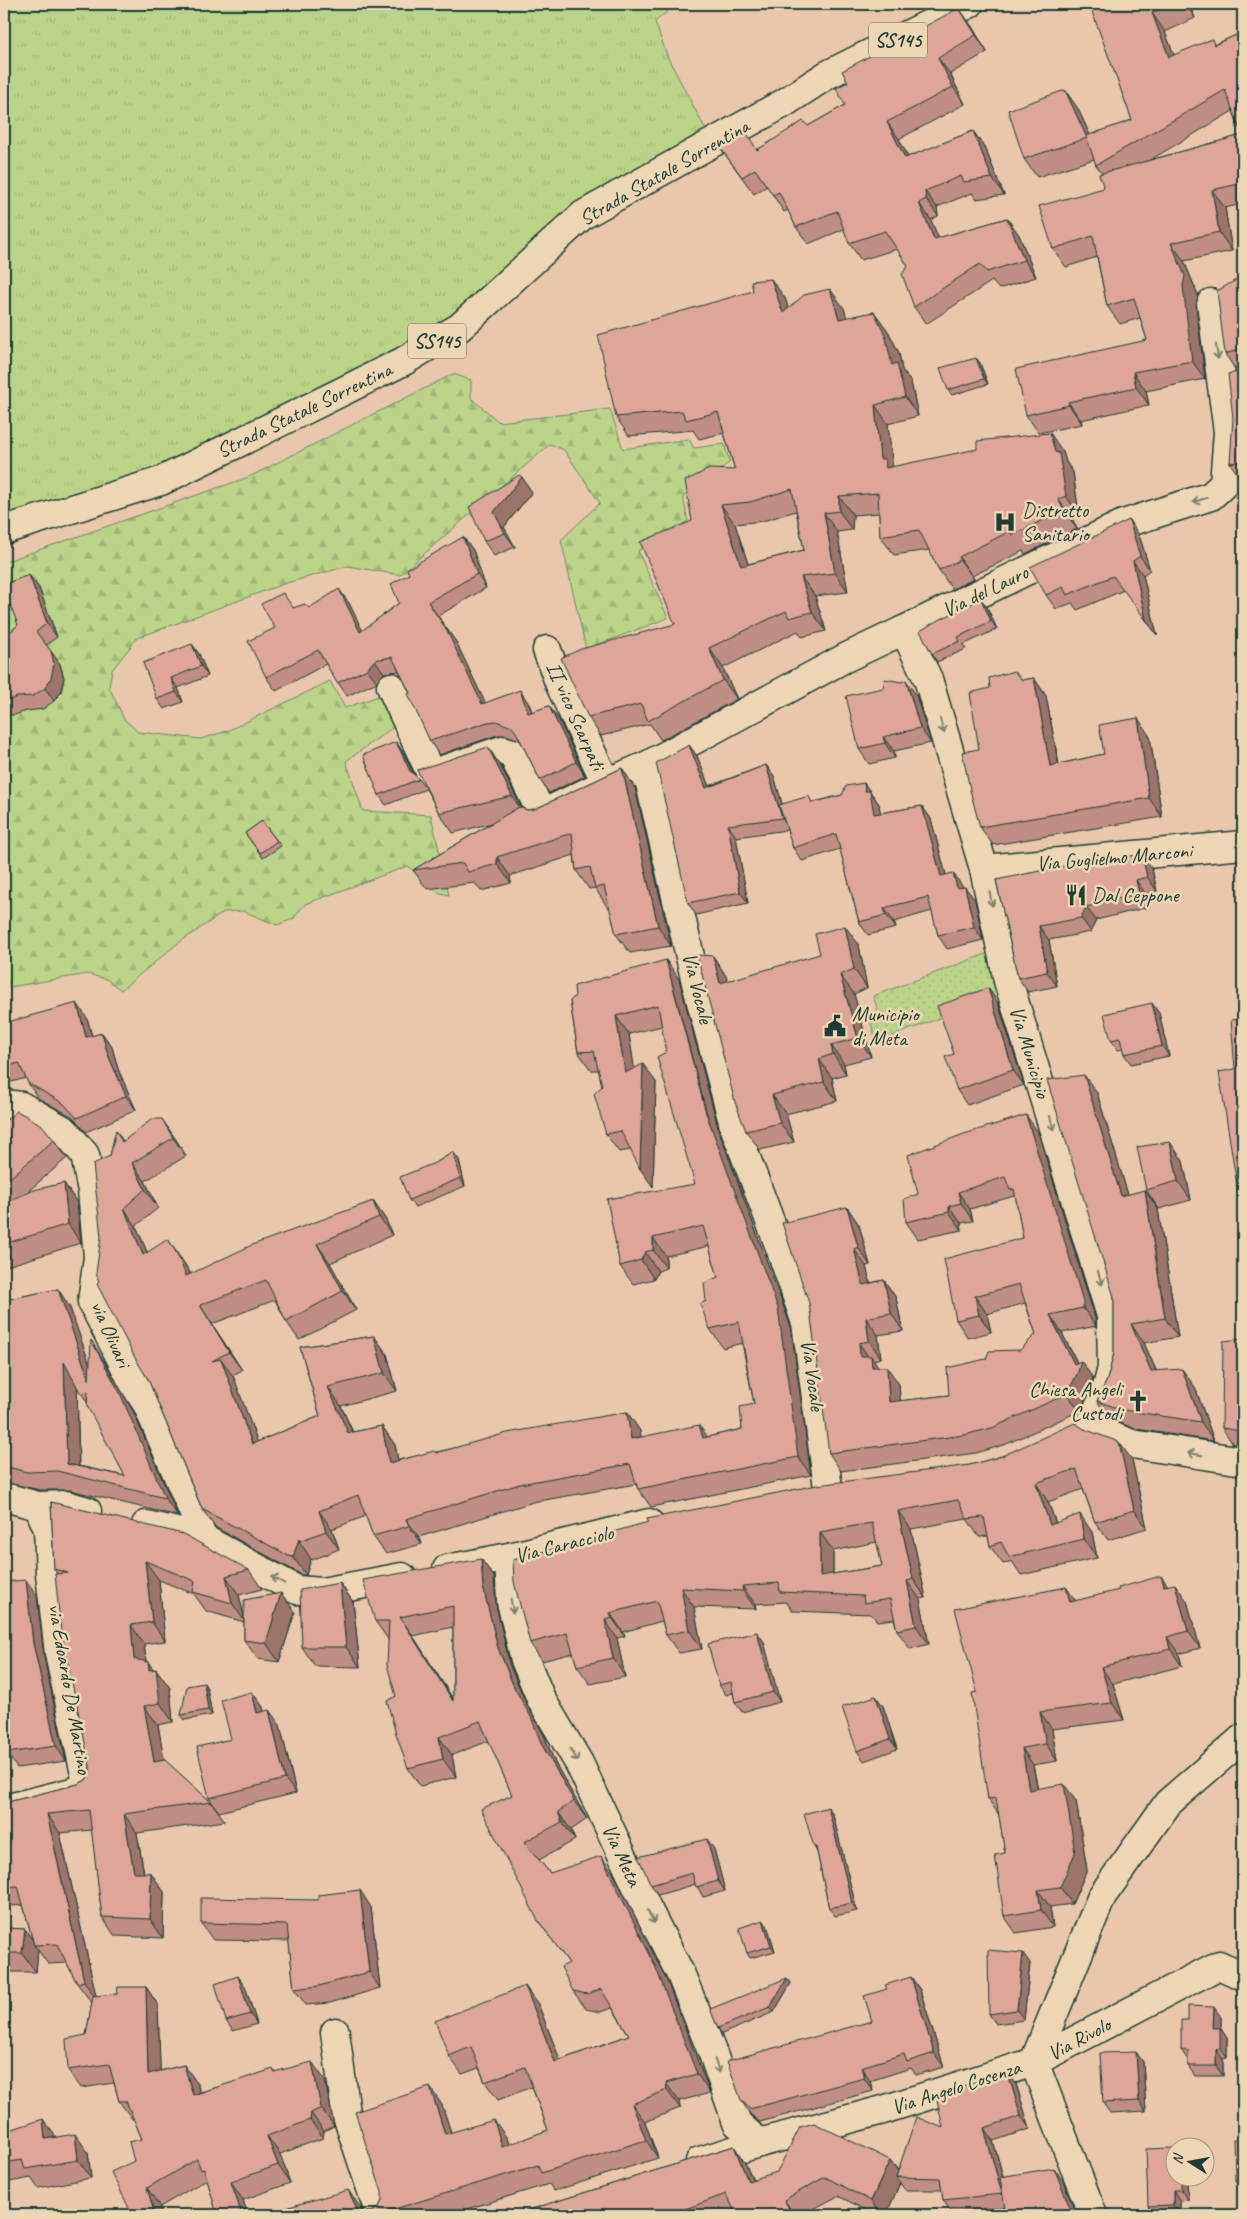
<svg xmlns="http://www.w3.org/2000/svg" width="1247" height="2219" font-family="Caveat,sans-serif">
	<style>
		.grass { fill: url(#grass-tufts); stroke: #6d885e }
		.forest { fill: url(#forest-firs); stroke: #6d885e }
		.park { fill: url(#park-dots); stroke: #6d885e }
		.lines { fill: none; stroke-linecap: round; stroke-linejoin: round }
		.street-casing { stroke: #1f3d34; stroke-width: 31 }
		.primary-casing { stroke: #1f3d34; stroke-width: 31 }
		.street { stroke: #edd6b5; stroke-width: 28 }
		.primary { stroke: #edd6b5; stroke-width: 28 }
		.wall { fill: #bf8e84; stroke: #1f3d34; fill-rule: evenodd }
		.shaded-wall { fill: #9b746c; stroke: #1f3d34 }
		.building { fill: #dea59a; stroke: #1f3d34; fill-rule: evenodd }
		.oneway { stroke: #7c826e }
		.labels { text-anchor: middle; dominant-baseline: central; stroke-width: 5; stroke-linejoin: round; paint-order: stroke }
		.shield { fill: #edd6b5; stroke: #5d6b5b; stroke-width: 1 }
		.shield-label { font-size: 20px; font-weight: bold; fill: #1f3d34 }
		.street-label { font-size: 21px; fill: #1f3d34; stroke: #edd6b5 }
		.poi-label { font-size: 21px; fill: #1f3d34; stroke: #edd6b5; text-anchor: start }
	</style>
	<defs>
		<pattern id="grass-tufts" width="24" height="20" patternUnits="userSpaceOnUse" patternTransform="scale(1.25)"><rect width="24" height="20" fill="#bbd389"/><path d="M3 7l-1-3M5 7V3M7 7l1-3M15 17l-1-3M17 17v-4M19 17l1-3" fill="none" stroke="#a0b677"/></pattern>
		<pattern id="forest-firs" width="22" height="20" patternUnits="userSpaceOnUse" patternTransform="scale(1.25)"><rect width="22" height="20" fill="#bbd389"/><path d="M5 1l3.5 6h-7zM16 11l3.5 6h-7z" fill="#a0b677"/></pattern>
		<pattern id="park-dots" width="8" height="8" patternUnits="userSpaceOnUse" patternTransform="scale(1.25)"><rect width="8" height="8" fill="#bbd389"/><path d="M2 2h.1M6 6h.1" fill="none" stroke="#a0b677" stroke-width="1.8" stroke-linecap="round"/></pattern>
	</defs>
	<rect width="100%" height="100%" fill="#e8c7ad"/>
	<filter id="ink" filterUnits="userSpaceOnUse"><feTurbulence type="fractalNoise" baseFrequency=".02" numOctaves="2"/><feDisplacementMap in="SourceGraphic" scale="10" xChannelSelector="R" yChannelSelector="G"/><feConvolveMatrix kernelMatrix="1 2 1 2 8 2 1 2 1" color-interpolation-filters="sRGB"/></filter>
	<g filter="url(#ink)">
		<path class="grass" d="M4,4H676L655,22L668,58L707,132L442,327L149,474L4,524Z"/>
		<path class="forest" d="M453,374L471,380V398L499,422L610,409L623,449L689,439L694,448L724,444L730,462L683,497L688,521L638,551L668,618L586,649L561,540L600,503L564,450L550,444L400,575L348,566L283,584L137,638L112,670L109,687L124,719L138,732L201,739L227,731L330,681L345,708L387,693L399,723L346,761L363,811L431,815L449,895L436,892L408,866L305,904L293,919L277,925L243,911L224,912L177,944L121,990L106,979L87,974L4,988V562L249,477Z"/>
		<path class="park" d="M994,951L1005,993L877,1042L868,1014L878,1010L873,996Z"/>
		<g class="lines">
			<g class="street-casing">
				<g id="street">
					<path d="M547,650L560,685L606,783"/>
					<path d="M391,687L431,774L502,750L512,753L542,814L606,783L646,766"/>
					<path d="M984,869L1243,845"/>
					<path d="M4,1104L21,1106L65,1131L85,1155L92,1191L98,1257L92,1302L134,1384L147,1404L195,1516L202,1538"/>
					<path d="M1091,1423L1105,1395L1112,1368L1111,1316L1008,981L984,869L928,679L904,630L1123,524L1211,496L1224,484L1228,432L1211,303"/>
					<path d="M1091,1423L1102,1433L1132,1444L1243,1461"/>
					<path d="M828,1488L806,1323L779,1245L734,1126L697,987L646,766L845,658L904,630"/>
					<path d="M4,1497L38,1506L66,1505L87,1511"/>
					<path d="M146,1525L202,1538L297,1590L322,1592L402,1577"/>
					<path d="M509,1557L511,1602L525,1660L541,1699L579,1763L647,1908L681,1975L713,2054L737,2123L759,2143"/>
					<path d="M447,1569L509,1557L649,1523"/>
					<path d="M4,1809L88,1788L59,1654L50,1574L48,1529L38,1506"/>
					<path d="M335,2032L346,2113L380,2215"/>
					<path d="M700,2161L759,2143L883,2110L1034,2062L1102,1896L1168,1803L1243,1738"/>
					<path d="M1093,2215L1034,2062L1219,1965L1243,1976"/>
				</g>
			</g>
			<g class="primary-casing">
				<path id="primary" d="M4,530L161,481L404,361L460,327L583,215L784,103L827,75L969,4"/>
			</g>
			<use href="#street" class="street"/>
			<use href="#primary" class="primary"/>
		</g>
		<g class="wall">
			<path d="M1090,4H1189L1195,18L1165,32L1174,55L1216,44L1243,32V204L1225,208L1232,251L1184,261L1198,295L1196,305L1205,379L1146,391L1149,405L1081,420L1082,424L1039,433L1026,415L1147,340L1140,318L1120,324L1107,306L1097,257L1066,267L1053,249L1104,188L1102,173L1096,165L1094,159L1037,177L1024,159L1065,90L1078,109L1090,135L1132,120ZM1233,111L1242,135L1150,160Z"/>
			<path d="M971,25L987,52L950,74L965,104L899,139L908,157L973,131L985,148L1004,195L976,199L972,193L937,207L938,216L931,220L938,238L1007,218L1019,235L1036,277L999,289L992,281L926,324L914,307L908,266L897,249L861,260L849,243L844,229L808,244L796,227L788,210L784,212L767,186L754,194L719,146L758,149L808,126L845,105Z"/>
			<path d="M1243,276V366L1235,369L1225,354Z"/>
			<path d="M785,298L788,308H844L846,318L874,312L888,331L899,353L902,370L911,382L918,416L888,424L892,467L1063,452L1066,462L1073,472L1079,515L1072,518L1077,529L1025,554L1023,551L972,576L974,579L952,589L939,570L929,550L894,555L880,536L879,513L853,515L852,530L837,532L848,592L815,596L826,631L802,637L798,631L723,668L737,699L661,740L650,724L601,736L588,717L675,624L692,521L735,470L724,433L699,439L693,430L629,436L616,417ZM796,511L804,550L748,564L735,524L763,521Z"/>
			<path d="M976,358L980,363L988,384L952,395L948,390Z"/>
			<path d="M1243,371V477L1240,478L1230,463Z"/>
			<path d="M532,492L504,527L515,547L494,556L484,541Z"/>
			<path d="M1139,535L1150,570L1143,575L1157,635L1124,590L1077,610L1072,603L1056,609L1046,595Z"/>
			<path d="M463,537L473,550L486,588L438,616L456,642L485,703L529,704L532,712L549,706L559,720L585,776L549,793L540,780L520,740L506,735H497L439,755L430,741L410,693L399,671L384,673L377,682L347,696L326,664L276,691L266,677L275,628L293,608H309L349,603L362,631L399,603L409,574Z"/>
			<path d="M29,575L39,588L57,637L46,645L60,664L64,678L61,692L54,701L43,709L27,711L14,715H4V638L18,625Z"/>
			<path d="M987,607L997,629L963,645L966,649L937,662L932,654Z"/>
			<path d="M192,644L199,654L208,676L178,688L183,702L164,709L157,699Z"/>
			<path d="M1034,678L1046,696L1059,764L1104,754L1150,737L1162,817L993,845L980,827L979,749L1022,680Z"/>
			<path d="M916,695L931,743L894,751L895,758L869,764L859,749Z"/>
			<path d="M396,742L403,752L414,774L419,779L426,788L488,747L501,767L522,808L527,810L535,809L622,768L635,788L671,946L630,953L616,934L610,907L608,908L595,888L589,889L576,870L574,855L510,876L511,883L481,891L475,883L427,889L413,870L492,823L453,833L439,813L426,789L386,805L379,795Z"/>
			<path d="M689,745L697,756L709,786L766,765L774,776L782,804L814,802L842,795L864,783L879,804L880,813L922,806L931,819L946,875L963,887L975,900L983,940L947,949L938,935L932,911L894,922L896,928L868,935L859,922L840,849L802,861L793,848L787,830L736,837L748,903L696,915L688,903Z"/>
			<path d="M262,821L281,846L263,858L245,833Z"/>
			<path d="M1152,869L1157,891L1145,893L1149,907L1096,920L1091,932L1049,940L1057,986L1028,992L1018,978L996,880Z"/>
			<path d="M859,945L867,988L854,994L871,1057L844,1064L846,1074L832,1078L837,1101L786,1114L794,1142L760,1150L746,1131L713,956L726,976L728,981Z"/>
			<path d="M679,979L719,1131L791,1327L811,1475L651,1507L638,1489L636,1484L533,1502L419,1537L422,1544L386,1554L373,1536L366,1516L332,1529L339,1549L312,1560L311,1559L306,1575H302L215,1527L202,1509L148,1379L99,1282L110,1156L116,1130L123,1141L175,1138L186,1156L145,1181L158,1208L136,1226L147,1252L181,1258L191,1274L373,1201L386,1220L392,1235L330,1263L356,1310L299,1340L286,1321L275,1300L212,1324L242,1370L233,1375L234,1378L257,1442L320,1416L300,1347L374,1336L387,1354L397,1391L341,1406L353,1432L382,1426L395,1445L398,1460L627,1412L640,1431L641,1437H707L742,1429L754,1404L742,1343L723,1348L710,1329L706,1301L718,1277L709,1246L666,1256V1268L658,1271L654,1279L633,1284L620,1266L695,1184L666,1052L662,1026L629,1034L634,1068L656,1082L653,1187L631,1150L619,1152L606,1134L602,1086L599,1070H591L578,1052L570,1001Z"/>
			<path d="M988,988L998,1003L1024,1085L967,1105L957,1090L954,1054Z"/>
			<path d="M1159,1013L1169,1056L1131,1064L1124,1054L1123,1049L1118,1050L1111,1040Z"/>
			<path d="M87,1018L92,1036L102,1033L112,1047L118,1069L136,1110L86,1132L73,1117L38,1098L28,1083L26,1078L4,1084V1023Z"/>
			<path d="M1097,1093L1128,1195L1145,1190L1158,1209L1178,1337L1144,1343L1156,1370L1195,1387L1214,1441L1136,1429L1110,1419L1097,1401L1107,1380L1114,1353V1297Z"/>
			<path d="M4,1122L54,1140L67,1158L26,1193L64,1183L77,1203L81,1243L4,1267Z"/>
			<path d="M1038,1132L1095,1318L1096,1326L1062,1333L1077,1362L1093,1378L1090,1389L1080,1411L1004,1445L976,1453L841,1471L829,1453L847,1207L859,1225L870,1265L866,1266L870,1283L884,1280L896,1298L903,1331L878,1335L881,1358L873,1360L878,1367L899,1384L900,1401L949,1395L986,1359L1020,1350L1036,1334L1025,1303L987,1314L991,1332L968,1338L956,1320L1023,1238L1016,1198L1014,1196L970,1209L973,1221L961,1223L962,1230L918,1239L906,1222L918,1194Z"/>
			<path d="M453,1152L459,1160L465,1186L415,1207L409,1200L437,1162Z"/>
			<path d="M1183,1161L1191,1200L1159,1209L1146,1190Z"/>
			<path d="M58,1289L70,1308L89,1363L103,1359L133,1411L178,1516L70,1490H40L4,1482V1299V1300ZM77,1386L88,1404L125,1476L79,1466Z"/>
			<path d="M1243,1339V1445L1233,1444L1222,1428Z"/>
			<path d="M1084,1429L1132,1460L1147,1528L1108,1540L1095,1522L1083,1489L1048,1502L1056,1523L1092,1532L1097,1558L1021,1575L1012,1561L1003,1564L990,1546L988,1536L979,1537L967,1519L911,1529L926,1598L920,1599L929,1644L910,1649L897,1630L894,1619L877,1621L871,1614L793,1611L786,1602L755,1604L756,1609L694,1607L702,1649L679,1653L666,1635L662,1621L623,1632L625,1636L617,1638L625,1677L590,1684L577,1666L573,1653L542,1661L530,1643L970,1465L1002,1456ZM877,1542L882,1566L833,1574V1551Z"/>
			<path d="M51,1502L249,1570L262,1589L239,1595L244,1617L295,1612L279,1662L258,1659L244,1640V1622L206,1611L194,1594L159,1580L165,1641L144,1644L146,1661L148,1662L154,1670L156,1669L170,1688L173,1722L158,1725L164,1760L211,1802L225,1821L137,1833L144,1873H151L164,1892L163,1938L115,1936L102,1917L92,1830L60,1833L96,1996L117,1994L146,1987L158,2005L160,2071L184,2065L197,2083L200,2092L275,2072L325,2080L334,2126L324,2131L323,2138L280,2154L290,2183L243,2200L248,2215H209L216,2211L207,2179L160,2207L131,2212L134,2161L142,2139L134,2119H132L119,2101L114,2083L81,2088L68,2070L86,2035L92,2002H91L77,1983L67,1963L48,1964L38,1950L36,1972H7L4,1980V1928L25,1929L33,1941L23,1905L12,1906L4,1894V1803L78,1784L86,1780L90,1773V1766L57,1574L54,1569Z"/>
			<path d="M481,1559L494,1577L496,1605L510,1666L527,1705L544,1735L555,1763L587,1819L571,1830L575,1840L539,1860L550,1873L614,1874L667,1981L710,2093L679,2101L680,2108L645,2122L658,2158L554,2191L549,2184L448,2215H261L361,2208L364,2212H372L379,2207L442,2105L451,2133L507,2138L509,2145L548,2130L532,2087L498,2100L485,2082L479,2068L462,2074L449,2056L538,2004L560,2060L629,2035L612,2008L600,2012L586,2009L573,1991L569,1963L537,1919L512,1795L489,1741L452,1755L456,1777L420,1786L408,1768L396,1696L388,1639L375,1621ZM453,1627V1699L413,1636Z"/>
			<path d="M340,1583L353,1602L360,1667L315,1666L302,1647Z"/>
			<path d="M1168,1585L1187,1601L1200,1648L1179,1654L1182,1666L1113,1684L1124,1720L1052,1729L1057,1761L1033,1765L1038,1789L1076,1801L1087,1870L1072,1904L1050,1907L1053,1927L1016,1933L1004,1916L1005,1853L999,1815L988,1799L977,1692L1066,1587L1075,1601Z"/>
			<path d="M37,1595L44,1657L66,1761L17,1768L7,1753Z"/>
			<path d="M757,1632L764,1642L780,1702L742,1712L735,1702L733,1693L726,1695L719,1685Z"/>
			<path d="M207,1688L212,1715L185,1720L181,1715Z"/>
			<path d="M252,1692L263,1707L264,1712L280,1725L296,1793L219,1812L209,1798L231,1739Z"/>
			<path d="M883,1706L897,1749L864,1761L857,1751Z"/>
			<path d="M828,1807L833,1815L857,1911L835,1916L829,1908L817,1852L814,1847Z"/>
			<path d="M714,1849L725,1891L703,1897L696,1884L658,1895L651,1885Z"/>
			<path d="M318,1900L371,1907L380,1988L330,2003L306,2005L294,1989L289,1941L213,1940L201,1923Z"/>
			<path d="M767,1925L775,1951L750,1958L747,1953Z"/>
			<path d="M1030,1963L1024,2020L996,2024L989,2014Z"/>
			<path d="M911,1977L920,1990L944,2067L916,2075L911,2068L870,2081L873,2091L760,2122L750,2114L741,2100L872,2021L887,1989Z"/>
			<path d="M787,1978L791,1983L774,2012L722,2034L718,2028Z"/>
			<path d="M245,1986L257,2024L233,2031L226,2021Z"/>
			<path d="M1221,2017V2029L1227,2038V2058L1223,2059V2076H1195L1188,2066V2060L1181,2050L1188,2020Z"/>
			<path d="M1136,2052L1143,2062L1146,2111L1110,2113L1103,2103Z"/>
			<path d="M1007,2071L1016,2084L1030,2129L993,2141L1003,2176L1063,2181L1005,2207L952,2213L943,2200L942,2190H905L900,2183L886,2215H876L838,2196L802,2215H737L736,2213L730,2215H513L734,2146L746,2165L753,2179L890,2160L898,2170Z"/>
			<path d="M4,2129L5,2131L56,2137L88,2152L91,2178L38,2188L31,2178L4,2183Z"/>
			<path d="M1243,2139V2190L1242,2191L1235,2180Z"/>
			<path d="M1173,2148L1174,2150V2176L1187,2180L1188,2200L1180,2201V2215H1155L1148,2206Z"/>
		</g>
		<g class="shaded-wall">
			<path d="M1186,4H1189L1195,18Z"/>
			<path d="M959,8L971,25L987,52L976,35Z"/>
			<path d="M1152,13L1165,32L1182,75L1169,57Z"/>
			<path d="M938,58L950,74L965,104L953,87Z"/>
			<path d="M1065,90L1078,109L1100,157L1087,138Z"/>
			<path d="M887,122L899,139L917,175L905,158Z"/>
			<path d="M973,131L985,148L1004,195L992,178Z"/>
			<path d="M1212,190L1225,208L1232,251L1219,232Z"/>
			<path d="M925,191L937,207L938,216L926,199Z"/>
			<path d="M919,203L931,220L946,256L934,239Z"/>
			<path d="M1007,218L1019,235L1036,277L1024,260Z"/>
			<path d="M1171,243L1184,261L1198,295L1196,305L1205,379L1192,361Z"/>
			<path d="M771,279L785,298L796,332L783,313Z"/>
			<path d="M830,289L844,308L853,339L839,319Z"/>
			<path d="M874,312L888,331L899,353L902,370L911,382L918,416L905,397L892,365Z"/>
			<path d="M1239,338L1243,344V352L1241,349Z"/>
			<path d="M976,358L980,363L988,384L984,379Z"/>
			<path d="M1133,372L1146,391L1149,405L1136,387Z"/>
			<path d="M1068,402L1081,420L1082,424L1069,405Z"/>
			<path d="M875,405L888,424L893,469L899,487L880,459Z"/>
			<path d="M1050,433L1063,452L1066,462L1073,472L1079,515L1066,496Z"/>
			<path d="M522,477L532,492L504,527L515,547L505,533L494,512Z"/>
			<path d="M839,496L853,515L852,530L839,511Z"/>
			<path d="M1058,499L1072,518L1077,529L1064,510Z"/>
			<path d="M721,505L735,524L755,585L741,566Z"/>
			<path d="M824,513L837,532L848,592L835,573Z"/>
			<path d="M1129,520L1139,535L1150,570L1140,556Z"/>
			<path d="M463,537L473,550L486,588L477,574Z"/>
			<path d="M959,557L972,576L974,579L960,560Z"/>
			<path d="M1133,561L1143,575L1157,635L1146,620Z"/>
			<path d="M29,575L39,588L57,637L47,623Z"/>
			<path d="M801,577L815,596L826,631L812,612Z"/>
			<path d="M339,589L349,603L370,646L360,632Z"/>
			<path d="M981,599L987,607L997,629L991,621Z"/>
			<path d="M428,602L456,642L492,717L482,704Z"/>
			<path d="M192,644L199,654L208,676L201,666Z"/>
			<path d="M709,648L723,668L737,699L723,680Z"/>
			<path d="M51,651L60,664L64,678L61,692L54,701L45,688Z"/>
			<path d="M375,660L384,673L377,682L367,669Z"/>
			<path d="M171,678L178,688L183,702L176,692Z"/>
			<path d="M1034,678L1046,696L1062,784L1050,766Z"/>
			<path d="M906,680L916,695L931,743L920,728Z"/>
			<path d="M520,690L529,704L538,727L528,713Z"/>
			<path d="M549,706L559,720L585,776L576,762Z"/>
			<path d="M1138,718L1150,737L1162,817L1149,798Z"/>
			<path d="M883,737L894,751L895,758L885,743Z"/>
			<path d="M396,742L403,752L417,781L410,771Z"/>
			<path d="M689,745L697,756L714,799L706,788Z"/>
			<path d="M488,747L501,767L525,815L512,796Z"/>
			<path d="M766,765L774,776L790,830L782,818Z"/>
			<path d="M622,768L635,788L671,946L658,926Z"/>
			<path d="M864,783L879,804L883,828L874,814L865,791Z"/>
			<path d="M922,806L931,819L950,890L941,876Z"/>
			<path d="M728,825L736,837L748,903L740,892Z"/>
			<path d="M1142,855L1152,869L1157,891L1147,877Z"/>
			<path d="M497,857L510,876L511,883L497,864Z"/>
			<path d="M953,873L963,887L966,902L957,888Z"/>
			<path d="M1136,880L1145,893L1149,907L1139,893Z"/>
			<path d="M965,887L975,900L983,940L974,927Z"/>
			<path d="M1086,907L1096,920L1091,932L1081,918Z"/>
			<path d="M884,908L894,922L896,928L886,915Z"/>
			<path d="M845,926L859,945L867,988L854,969Z"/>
			<path d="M1039,926L1049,940L1057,986L1047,972Z"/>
			<path d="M713,956L726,976L733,1003L720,983Z"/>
			<path d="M666,960L679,979L719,1131L791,1327L811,1475L798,1457Z"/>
			<path d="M840,975L854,994L871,1057L858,1038Z"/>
			<path d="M988,988L998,1003L1024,1085L1013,1070Z"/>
			<path d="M77,1003L87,1018L96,1051L86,1037Z"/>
			<path d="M1152,1003L1159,1013L1169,1056L1162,1046Z"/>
			<path d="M616,1016L629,1034L638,1091L625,1073Z"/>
			<path d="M102,1033L112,1047L118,1069L136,1110L126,1096L108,1055Z"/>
			<path d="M831,1045L844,1064L846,1074L833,1054Z"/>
			<path d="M819,1059L832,1078L837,1101L824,1082Z"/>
			<path d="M643,1064L656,1082L653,1187L640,1169Z"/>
			<path d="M1084,1075L1097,1093L1134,1215L1121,1196Z"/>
			<path d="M772,1095L786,1114L794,1142L780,1123Z"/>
			<path d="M1026,1115L1038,1132L1095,1318L1096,1326L1083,1308Z"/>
			<path d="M162,1119L175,1138L186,1156L173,1138Z"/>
			<path d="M1170,1142L1183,1161L1191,1200L1178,1181Z"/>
			<path d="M453,1152L459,1160L465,1186L460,1178Z"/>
			<path d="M132,1163L145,1181L158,1208L145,1189Z"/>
			<path d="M64,1183L77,1203L81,1243L68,1224Z"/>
			<path d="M1145,1190L1158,1209L1178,1337L1165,1318Z"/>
			<path d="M958,1192L970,1209L973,1221L961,1203Z"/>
			<path d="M373,1201L386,1220L392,1235L379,1217Z"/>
			<path d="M949,1206L961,1223L962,1230L949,1212Z"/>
			<path d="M847,1207L859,1225L870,1265L858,1247Z"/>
			<path d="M124,1208L136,1226L156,1273L143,1255Z"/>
			<path d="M653,1238L666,1256V1268L653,1250Z"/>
			<path d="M168,1239L190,1273L199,1295L186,1276Z"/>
			<path d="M317,1244L330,1263L356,1310L343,1291Z"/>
			<path d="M854,1249L866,1266L875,1302L863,1285Z"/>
			<path d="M645,1252L658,1271L654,1279L641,1260Z"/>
			<path d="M884,1280L896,1298L903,1331L891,1313Z"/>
			<path d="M58,1289L70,1308L102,1399L89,1380Z"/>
			<path d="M975,1296L987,1314L991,1332L979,1315Z"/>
			<path d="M200,1305L212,1324L242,1370L229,1352Z"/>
			<path d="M1050,1315L1062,1333L1079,1367L1081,1361L1093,1378L1090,1389L1080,1411L1067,1394L1074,1364Z"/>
			<path d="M866,1318L878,1335L881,1358L869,1341Z"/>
			<path d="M1131,1324L1144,1343L1164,1389L1151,1371Z"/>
			<path d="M374,1336L387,1354L397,1391L384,1373Z"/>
			<path d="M91,1340L103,1359L133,1411L178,1516L165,1498Z"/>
			<path d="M859,1343L871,1361L860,1356Z"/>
			<path d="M871,1356L883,1373L872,1367Z"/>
			<path d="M221,1359L234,1378L265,1462L252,1444Z"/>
			<path d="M64,1362L77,1380L79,1477L67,1464Z"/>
			<path d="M887,1367L899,1384L902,1420L889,1402Z"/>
			<path d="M1182,1369L1195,1387L1214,1441L1201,1422Z"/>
			<path d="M328,1387L341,1406L361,1452L348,1433Z"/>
			<path d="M627,1412L640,1431L644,1458L631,1439Z"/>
			<path d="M699,1425L712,1443L703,1438Z"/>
			<path d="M382,1426L395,1445L402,1481L389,1463Z"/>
			<path d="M1119,1442L1132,1460L1147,1528L1134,1510Z"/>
			<path d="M1036,1483L1048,1502L1063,1543L1050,1525Z"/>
			<path d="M319,1511L332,1529L339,1549L326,1531Z"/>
			<path d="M898,1511L911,1529L926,1598L913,1579Z"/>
			<path d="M1080,1514L1092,1532L1097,1558L1084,1539Z"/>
			<path d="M406,1519L419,1537L422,1544L409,1526Z"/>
			<path d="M820,1532L833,1551V1594L820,1576Z"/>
			<path d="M299,1539V1541L311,1559L306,1575L293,1557Z"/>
			<path d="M481,1559L494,1577L496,1605L510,1666L527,1705L544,1735L555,1763L587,1819L574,1801L542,1745L514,1687L498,1648L483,1587Z"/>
			<path d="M145,1561L159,1580L165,1641L152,1622Z"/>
			<path d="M226,1576L239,1595L245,1622L232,1603Z"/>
			<path d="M1161,1576L1173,1593L1164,1586Z"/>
			<path d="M26,1580L37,1595L44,1657L66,1761L56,1746L33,1643Z"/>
			<path d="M907,1581L920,1599L929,1644L916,1626Z"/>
			<path d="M340,1583L353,1602L360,1667L346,1647Z"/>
			<path d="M1175,1584L1187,1601L1200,1648L1188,1631Z"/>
			<path d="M742,1586L755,1604L756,1609L743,1591Z"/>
			<path d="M1066,1587L1078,1604L1070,1602Z"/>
			<path d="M681,1588L694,1607L702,1649L689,1630Z"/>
			<path d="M281,1593L295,1612L279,1662L266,1643Z"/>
			<path d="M610,1613L623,1632L625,1636L612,1618Z"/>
			<path d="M400,1617L413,1636L466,1719L453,1701Z"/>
			<path d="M605,1620L617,1638L625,1677L613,1658Z"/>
			<path d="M131,1625L144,1644L148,1678L134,1659Z"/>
			<path d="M757,1632L764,1642L780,1702L773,1692Z"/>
			<path d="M1167,1637L1179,1654L1182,1666L1170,1649Z"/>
			<path d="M148,1662L157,1675L156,1669L170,1688L173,1722L160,1703L149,1670Z"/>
			<path d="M1101,1667L1113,1684L1124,1720L1112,1703Z"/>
			<path d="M204,1683L207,1688L212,1715L208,1710Z"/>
			<path d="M252,1692L263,1707L267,1728L257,1713Z"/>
			<path d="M876,1696L883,1706L897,1749L890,1739Z"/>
			<path d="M144,1706L158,1725L168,1781L154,1762Z"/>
			<path d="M269,1710L280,1725L296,1793L285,1779Z"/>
			<path d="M1040,1712L1052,1729L1057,1761L1046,1744Z"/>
			<path d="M439,1737L452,1755L456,1777L443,1759Z"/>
			<path d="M1022,1748L1033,1765L1041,1807L1029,1790Z"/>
			<path d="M1064,1784L1076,1801L1087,1870L1072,1904L1060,1887Z"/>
			<path d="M828,1807L833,1815L857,1911L852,1903Z"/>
			<path d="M558,1812L571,1830L575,1840L562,1822Z"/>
			<path d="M47,1814L60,1833L97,2000L84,1981Z"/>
			<path d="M124,1814L137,1833L147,1892L134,1873Z"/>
			<path d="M707,1839L714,1849L725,1891L718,1881Z"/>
			<path d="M601,1856L614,1874L667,1981L710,2093L697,2074Z"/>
			<path d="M151,1873L164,1892L163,1938L150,1919Z"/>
			<path d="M360,1890L371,1907L380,1988L369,1972Z"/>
			<path d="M1038,1890L1050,1907L1053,1927L1041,1910Z"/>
			<path d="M763,1920L767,1925L775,1951L771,1946Z"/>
			<path d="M25,1929L36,1945H34L38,1950L36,1972L22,1953Z"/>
			<path d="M1023,1953L1030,1963L1024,2020L1017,2010Z"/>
			<path d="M4,1967L7,1972L4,1980Z"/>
			<path d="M238,1976L245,1986L257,2024L250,2014Z"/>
			<path d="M911,1977L920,1990L944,2067L934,2053Z"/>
			<path d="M787,1978L791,1983L774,2012L770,2007Z"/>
			<path d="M525,1986L538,2004L568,2080L555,2062Z"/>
			<path d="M146,1987L158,2005L161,2092L148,2074Z"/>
			<path d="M1214,2007L1221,2017V2029L1227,2038V2058L1220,2048L1213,2028Z"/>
			<path d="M1216,2049L1223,2059V2076L1216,2066Z"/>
			<path d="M1136,2052L1143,2062L1146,2111L1139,2101Z"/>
			<path d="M312,2062L325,2080L334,2126L321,2108Z"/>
			<path d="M184,2065L197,2083L205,2113L193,2095Z"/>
			<path d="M861,2067L870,2081L873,2091L864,2078Z"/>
			<path d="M1007,2071L1016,2084L1030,2129L1021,2116Z"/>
			<path d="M666,2083L679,2101L680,2108L667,2090Z"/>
			<path d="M430,2087L442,2105L458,2153L445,2134Z"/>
			<path d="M632,2104L645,2122L658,2158L646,2140Z"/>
			<path d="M311,2113L324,2131L323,2138L310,2120Z"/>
			<path d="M43,2119L56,2137L45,2139Z"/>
			<path d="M494,2120L507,2138L515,2166L502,2147Z"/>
			<path d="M984,2128L993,2141L1011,2207L1002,2194Z"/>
			<path d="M75,2134L88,2152L91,2178L78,2160Z"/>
			<path d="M267,2136L280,2154L290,2183L278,2165Z"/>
			<path d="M734,2146L746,2165L761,2199L748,2181Z"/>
			<path d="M890,2160L902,2177H896L900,2183L886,2215H881L871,2201Z"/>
			<path d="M1054,2168L1063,2181L1077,2215H1073Z"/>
			<path d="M1178,2176H1185L1187,2180L1188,2200L1181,2190Z"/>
			<path d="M231,2182L243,2200L248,2215H242Z"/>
			<path d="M147,2188L160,2207L162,2215H155Z"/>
			<path d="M348,2190L361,2208L365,2215L357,2209Z"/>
			<path d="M1173,2190L1180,2201V2215L1173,2205Z"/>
			<path d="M784,2200L795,2215H793Z"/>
		</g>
		<g class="building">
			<path d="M1090,4H1172L1152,13L1169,57L1212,39L1214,45L1243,32V183L1212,190L1219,232L1171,243L1185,276L1183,286L1192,361L1133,372L1136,387L1068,402L1069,405L1026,415L1016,369L1147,340L1134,298L1107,306L1093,236L1053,249L1039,206L1104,188L1099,174L1242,135L1225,90L1096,165L1086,136L1132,120L1091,9Z"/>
			<path d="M959,8L976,35L938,58L953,87L887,122L905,158L973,131L992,178L964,182L961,176L925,191L926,199L919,203L934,239L1007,218L1024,260L987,272L980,264L914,307L902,274L908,266L885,231L849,243L837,211L796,227L779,192L773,195L755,169L742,177L719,146L745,130L757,150L803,121L808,126L845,105L836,88L848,82L842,71Z"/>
			<path d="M1065,90L1087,138L1024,159L1008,110Z"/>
			<path d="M1243,276V336L1239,338L1241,349L1225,354L1217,291Z"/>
			<path d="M771,279L783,313L804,295L830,289L839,319L874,312L885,334L892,365L897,363L905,397L875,405L880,459H885L886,468L977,449V441L1050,433L1055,452L1059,453L1066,496L1058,499L1064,510L1012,535L1010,531L959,557L960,560L939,570L919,530L880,536L878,493L839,496V511L824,513L835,573L801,577L812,612L789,618L786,611L709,648L723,680L648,721L641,704L588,717L561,658L581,649L675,624L640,542L692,521L685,481L709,469L735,470L718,412L686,420L682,411L616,417L598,335L753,291L751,281ZM792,489L804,550L741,566L721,505L750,502Z"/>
			<path d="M976,358L984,379L948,390L940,368Z"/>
			<path d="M1243,371V461L1230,463L1233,418L1228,374Z"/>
			<path d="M519,475L522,477L494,512L505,533L484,541L469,507Z"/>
			<path d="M1129,520L1140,556L1133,561L1146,620L1113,576L1067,595L1063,587L1046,595L1030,567Z"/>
			<path d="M463,537L477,574L428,602L446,629L482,704L520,690L528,713L549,706L576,762L540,780L516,732L512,727L496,721L488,722L430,741L408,694L410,693L392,657L375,660L367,669L337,683L318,650L266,677L248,641L275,628L261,604L283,593L293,608L305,604L309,608L339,589L360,632L399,603L391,584L409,574L407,569Z"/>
			<path d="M29,575L47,623L36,632L51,651L54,664L51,678L45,688L33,696L17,697L4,702V638L18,625L4,588V584Z"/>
			<path d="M981,599L991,621L958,637L960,641L932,654L920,631L933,623Z"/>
			<path d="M192,644L201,666L171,678L176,692L157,699L143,663Z"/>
			<path d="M1014,671L1022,680L1034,678L1050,766L1104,754L1099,725L1138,718L1149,798L980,827L971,794L962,752L979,749L970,693L990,688L989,678Z"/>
			<path d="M885,679L901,682L906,680L920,728L883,737L885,743L859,749L846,696L883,688Z"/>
			<path d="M396,742L410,771L419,779L379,795L363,755Z"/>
			<path d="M689,745L706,788L766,765L782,818L728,825L740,892L688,903L656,763Z"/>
			<path d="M488,747L512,796L439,813L417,770Z"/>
			<path d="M622,768L658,926L616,934L604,886L595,888L590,867L576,870L572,833L497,857V864L468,872L463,863L413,870L519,807L527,810L535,809Z"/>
			<path d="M864,783L865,791H870L874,814L922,806L941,876L953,873L957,888L965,887L974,927L938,935L928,897L884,908L886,915L859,922L836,834L793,848L779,805L809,796L812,803L842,795L846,786Z"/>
			<path d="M262,821L277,841L260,853L245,833Z"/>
			<path d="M1142,855L1147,877L1136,880L1139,893L1086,907L1081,918L1039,926L1047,972L1018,978L996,880L1098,859Z"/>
			<path d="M845,926L854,969L840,975L858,1038L831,1045L833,1054L819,1059L824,1082L772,1095L780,1123L746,1131L735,1102L697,955L713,956L720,983L820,954L815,934Z"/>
			<path d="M666,960L706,1113L778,1308L798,1457L638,1489L630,1464L520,1484L406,1519L409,1526L373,1536L358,1495L319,1511L326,1531L299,1541V1539L293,1557L289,1556L202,1509L148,1379L135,1358L97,1284L99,1282L96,1273L101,1237L93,1164L110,1156L116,1130L122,1142L152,1119H162L173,1138L132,1163L145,1189L124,1208L143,1255L168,1239L177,1254L186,1276L252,1245L373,1201L379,1217L317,1244L343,1291L286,1321L266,1280L200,1305L229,1352L212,1361L221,1359L252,1444L320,1416L300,1347L374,1336L384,1373L328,1387L348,1433L382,1426L389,1463L434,1451L436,1453L507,1433L627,1412L631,1439L699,1425L703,1438L742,1429L740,1407L754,1404L739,1322L710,1329L700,1304L706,1301L704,1283L718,1277L703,1226L653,1238V1250L645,1252L641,1260L620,1266L607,1199L695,1184L657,1057L666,1052L658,1005L616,1016L625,1073L643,1064L640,1169L621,1131L606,1134L594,1094L602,1086L594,1051L578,1052L570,1001L575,996L574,986Z"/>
			<path d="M988,988L1013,1070L957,1090L945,1057L954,1054L937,1006Z"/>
			<path d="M77,1003L86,1037L102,1033L108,1055L126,1096L77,1118L63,1103L28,1083L19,1063L4,1067V1023Z"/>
			<path d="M1152,1003L1162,1046L1124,1054L1120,1038L1111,1040L1104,1014Z"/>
			<path d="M1243,1019V1223L1219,1072L1235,1069L1231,1020Z"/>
			<path d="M1084,1075L1121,1196L1145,1190L1165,1318L1131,1324L1151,1371L1182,1369L1201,1422L1123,1410L1097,1401L1107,1380L1114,1353V1297L1047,1080Z"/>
			<path d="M17,1111L42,1125L54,1140L4,1183V1122Z"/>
			<path d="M1026,1115L1083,1301V1308L1050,1315L1074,1364L1081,1361L1078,1372L1067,1394L992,1428L964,1435L829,1453L809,1303L782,1223L847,1207L858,1247L854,1249L863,1285L884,1280L891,1313L866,1318L869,1341L859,1343L860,1356H871L872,1367H887L889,1402L949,1395L947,1368L986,1359L989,1351L1020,1350L1036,1334L1019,1284L975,1296L979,1315L956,1320L944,1259L1023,1238L1014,1189L1010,1190L1005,1177L958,1192L961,1203L949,1206V1212L906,1222L904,1199L918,1194L908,1155L964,1134Z"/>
			<path d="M1170,1142L1178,1181L1146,1190L1137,1147Z"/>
			<path d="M453,1152L460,1178L409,1200L400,1177L437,1162Z"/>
			<path d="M64,1183L68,1224L4,1244V1203L34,1190Z"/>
			<path d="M58,1289L89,1380L91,1340L120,1393L165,1498L57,1471L27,1472L4,1466V1300ZM64,1362L81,1394L88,1391L87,1406L125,1476L67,1464Z"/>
			<path d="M1243,1339V1435L1241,1433L1235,1430L1222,1428L1223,1341Z"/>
			<path d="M1075,1423L1084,1429L1119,1442L1134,1510L1095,1522L1076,1469L1036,1483L1050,1525L1080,1514L1084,1539L1009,1557L1001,1542L990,1546L984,1517L967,1519L958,1500L898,1511L913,1579L907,1581L916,1626L897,1630L890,1599L864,1603L863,1596L780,1592L779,1583L742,1586L743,1591L681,1588L689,1630L666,1635L657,1601L610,1613L612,1618L605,1620L613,1658L577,1666L567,1633L530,1643L514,1582L513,1560L648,1522L647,1519L817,1485L970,1465L1002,1456ZM872,1523L882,1566L820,1576V1532Z"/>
			<path d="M51,1502L183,1534L249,1570L226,1576L232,1603L193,1592L195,1581L145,1561L152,1622L131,1625L134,1659L148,1662L149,1670L156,1669L160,1703L144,1706L154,1762L165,1760L211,1802L124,1814L134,1873H151L150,1919L102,1917L89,1810L47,1814L84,1981L77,1983L57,1944L34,1945L18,1886L4,1887V1803L78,1784L86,1780L90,1773V1766L61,1632L55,1574L68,1573L54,1569Z"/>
			<path d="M481,1559L483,1587L498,1648L514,1687L531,1717L542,1745L574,1801L558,1812L562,1822L524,1842L550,1873L601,1856L654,1963L697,2074L666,2083L667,2090L632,2104L646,2140L541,2173L538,2165L375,2215H261L348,2190L357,2209L364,2212H372L379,2207L382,2200V2192L355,2112L430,2087L445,2134L494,2120L502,2147L548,2130L525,2067L485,2082L471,2047L449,2056L435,2021L525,1986L555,2062L629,2035L601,1989L587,1994L573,1991L561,1967L569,1963L537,1919L481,1809L512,1795L480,1721L439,1737L443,1759L408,1768L396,1734L387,1701L396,1696L387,1665L389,1621H375L363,1580ZM453,1606V1701L400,1617Z"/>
			<path d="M1161,1576L1164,1586L1175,1584L1188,1631L1167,1637L1170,1649L1101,1667L1112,1703L1040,1712L1046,1744L1022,1748L1029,1790L1064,1784L1075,1853L1060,1887L1038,1890L1041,1910L1004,1916L995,1855L1005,1853L996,1798L988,1799L972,1693L977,1692L955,1609L1066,1587L1070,1602L1119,1590L1118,1588Z"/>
			<path d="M26,1580L33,1643L56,1746L7,1753L4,1727V1582Z"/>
			<path d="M340,1583L346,1647H302L300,1590Z"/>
			<path d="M281,1593L266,1643L244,1640V1600Z"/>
			<path d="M757,1632L773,1692L735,1702L731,1682L719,1685L708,1644Z"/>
			<path d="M204,1683L208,1710L181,1715L187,1686Z"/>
			<path d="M252,1692L257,1713L269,1710L285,1779L209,1798L197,1747L231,1739L221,1700Z"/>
			<path d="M876,1696L890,1739L857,1751L842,1707Z"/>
			<path d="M1243,1733V1748L1239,1738Z"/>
			<path d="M828,1807L852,1903L829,1908L816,1847H814L804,1814Z"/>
			<path d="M707,1839L718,1881L696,1887L692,1873L651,1885L638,1857Z"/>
			<path d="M360,1890L369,1972L319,1986L294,1989L287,1925L201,1923V1898L318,1900V1895Z"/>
			<path d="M763,1920L771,1946L747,1953L739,1928Z"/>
			<path d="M4,1928L25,1929L22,1953H4Z"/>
			<path d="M988,1950L1023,1953L1017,2010L989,2014Z"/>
			<path d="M238,1976L250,2014L226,2021L215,1984Z"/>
			<path d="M911,1977L934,2053L907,2062L904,2054L861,2067L864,2078L750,2109L741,2100L727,2061L872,2021L864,1996L887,1989L885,1985Z"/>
			<path d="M787,1978L770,2007L718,2028L710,2009Z"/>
			<path d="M118,1987H146L148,2074L184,2065L193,2095L273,2069L274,2072L312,2062L321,2108L311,2113L310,2120L267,2136L278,2165L231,2182L242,2215H209L216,2211L204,2169L201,2170L197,2159L147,2188L155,2215H127L131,2212L111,2172L134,2161L129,2142L142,2139L126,2101H119L109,2064L68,2070L66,2039L86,2035L93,1996L117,1994Z"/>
			<path d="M1188,2006L1214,2007L1213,2028H1220V2048L1216,2049V2066H1188V2051L1181,2050V2020H1188Z"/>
			<path d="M1136,2052L1139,2101L1103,2103L1100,2053Z"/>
			<path d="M1007,2071L1021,2116L984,2128L1002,2194L943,2200L940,2178L896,2177L916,2117L943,2128L936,2095Z"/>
			<path d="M43,2119L45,2139L75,2134L78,2160L25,2169L22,2160L4,2163V2132Z"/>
			<path d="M814,2123L890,2160L871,2201L825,2177L784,2200L793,2215H737L726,2194L680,2211L681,2215H513L734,2146L748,2181L777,2172L800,2127Z"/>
			<path d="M1234,2139H1243V2180H1235Z"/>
			<path d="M1173,2148L1174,2176H1181V2190H1173V2205L1148,2206L1146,2149Z"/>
			<path d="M1054,2168L1073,2215H1006L1000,2177Z"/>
		</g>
		<defs><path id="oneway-shaft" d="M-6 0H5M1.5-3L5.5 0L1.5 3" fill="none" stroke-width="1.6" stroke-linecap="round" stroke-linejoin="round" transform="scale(1.25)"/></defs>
		<g class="oneway">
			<use href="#oneway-shaft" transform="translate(1217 352) rotate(82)"/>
			<use href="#oneway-shaft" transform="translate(1200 500) rotate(162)"/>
			<use href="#oneway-shaft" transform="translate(942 726) rotate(74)"/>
			<use href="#oneway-shaft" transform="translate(991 899) rotate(78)"/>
			<use href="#oneway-shaft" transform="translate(1052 1123) rotate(73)"/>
			<use href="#oneway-shaft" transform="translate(1100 1278) rotate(73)"/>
			<use href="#oneway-shaft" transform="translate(1195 1454) rotate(-171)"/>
			<use href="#oneway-shaft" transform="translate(278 1580) rotate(-152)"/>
			<use href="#oneway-shaft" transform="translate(512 1606) rotate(79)"/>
			<use href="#oneway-shaft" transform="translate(574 1755) rotate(59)"/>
			<use href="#oneway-shaft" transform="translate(651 1917) rotate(63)"/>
			<use href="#oneway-shaft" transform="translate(717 2066) rotate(71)"/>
		</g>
	</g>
	<defs>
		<g id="hospital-bare" transform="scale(1.725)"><path d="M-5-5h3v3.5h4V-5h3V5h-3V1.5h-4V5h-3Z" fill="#1f3d34" stroke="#edd6b5" stroke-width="2.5" paint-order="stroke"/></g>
		<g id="restaurant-bare" transform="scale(1.725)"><path d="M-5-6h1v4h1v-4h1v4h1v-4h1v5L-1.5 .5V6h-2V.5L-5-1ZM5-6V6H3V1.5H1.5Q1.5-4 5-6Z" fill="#1f3d34" stroke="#edd6b5" stroke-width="2.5" paint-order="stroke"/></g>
		<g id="civic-bare" transform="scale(1.725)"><path d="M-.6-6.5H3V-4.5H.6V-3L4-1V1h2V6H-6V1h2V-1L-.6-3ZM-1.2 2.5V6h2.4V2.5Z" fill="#1f3d34" stroke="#edd6b5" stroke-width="2.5" paint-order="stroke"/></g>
		<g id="church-bare" transform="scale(1.725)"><path d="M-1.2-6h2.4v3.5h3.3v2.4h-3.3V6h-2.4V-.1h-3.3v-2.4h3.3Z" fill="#1f3d34" stroke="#edd6b5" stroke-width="2.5" paint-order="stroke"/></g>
	</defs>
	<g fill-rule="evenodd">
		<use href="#hospital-bare" x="1005" y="522"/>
		<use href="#restaurant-bare" x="1076" y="895"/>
		<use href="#civic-bare" x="835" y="1026"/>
		<use href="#church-bare" x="1138" y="1401"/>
	</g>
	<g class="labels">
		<g class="shield">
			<rect x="869" y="22.5" width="58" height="35" rx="4"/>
			<rect x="408" y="323.5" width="58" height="35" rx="4"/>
		</g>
		<g class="shield-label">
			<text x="898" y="40">SS145</text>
			<text x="437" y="341">SS145</text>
		</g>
		<g class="street-label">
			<text transform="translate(664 172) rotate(-30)">Strada Statale Sorrentina</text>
			<text transform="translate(304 410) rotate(-26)">Strada Statale Sorrentina</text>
			<text transform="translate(985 591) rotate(-26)">Via del Lauro</text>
			<text transform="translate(576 716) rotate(66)">II vico Scarpati</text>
			<text transform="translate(1114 857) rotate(-5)">Via Guglielmo Marconi</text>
			<text transform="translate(698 988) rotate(76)">Via Vocale</text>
			<text transform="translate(1030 1052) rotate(73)">Via Municipio</text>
			<text transform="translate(111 1334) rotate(66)">via Olivari</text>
			<text transform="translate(813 1375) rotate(82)">Via Vocale</text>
			<text transform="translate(564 1544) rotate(-14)">Via Caracciolo</text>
			<text transform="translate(70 1689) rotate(80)">via Edoardo De Martino</text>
			<text transform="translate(622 1855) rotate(65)">Via Meta</text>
			<text transform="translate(1079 2039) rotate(-28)">Via Rivolo</text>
			<text transform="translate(956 2087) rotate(-18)">Via Angelo Cosenza</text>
		</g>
		<g class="poi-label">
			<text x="1022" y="510">Distretto<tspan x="1022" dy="24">Sanitario</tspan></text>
			<text x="1092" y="895">Dal Ceppone</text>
			<text x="852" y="1014">Municipio<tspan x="852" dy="24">di Meta</tspan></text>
			<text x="1122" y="1389" text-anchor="end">Chiesa Angeli<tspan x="1122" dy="24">Custodi</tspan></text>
		</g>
	</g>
	<rect width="1247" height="2219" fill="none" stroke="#edd6b5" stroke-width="20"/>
	<rect x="10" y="10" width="1227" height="2199" fill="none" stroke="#1f3d34" stroke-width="2" filter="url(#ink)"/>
	<g transform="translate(1190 2162) rotate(281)"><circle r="24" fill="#edd6b5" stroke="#9b9981"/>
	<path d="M0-4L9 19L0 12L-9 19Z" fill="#1f3d34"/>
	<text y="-8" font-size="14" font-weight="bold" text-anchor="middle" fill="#1f3d34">N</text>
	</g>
</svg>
